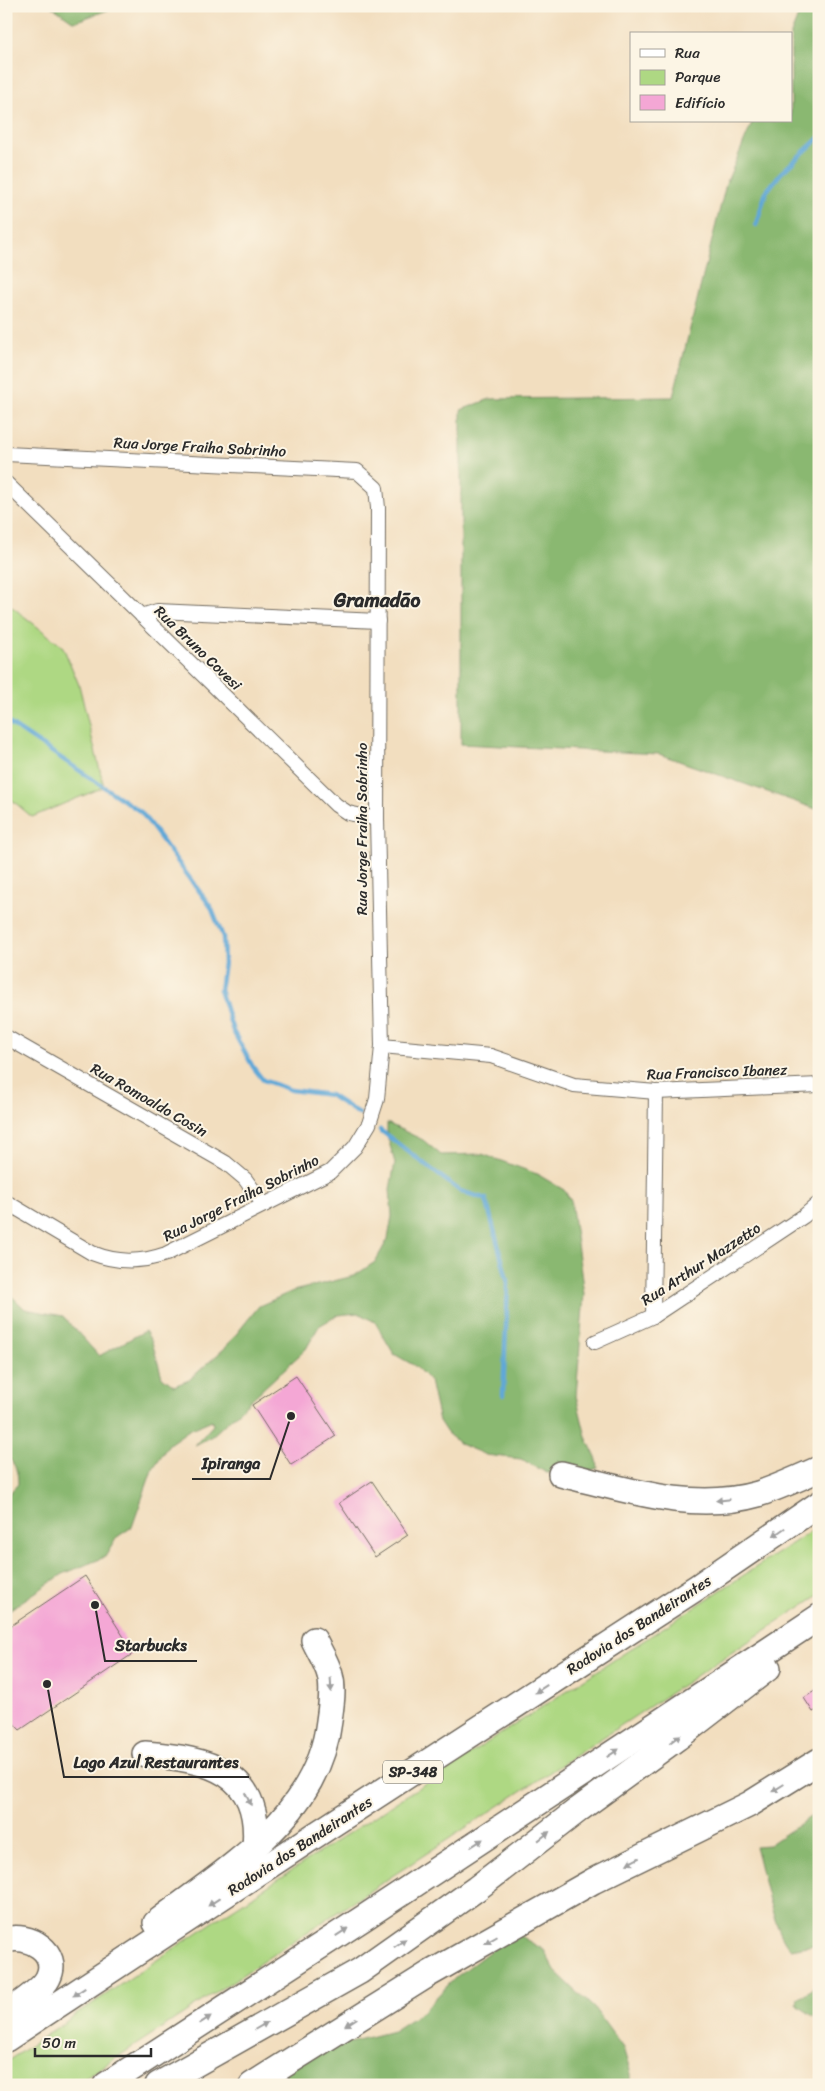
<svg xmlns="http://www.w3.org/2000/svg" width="825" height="2091" font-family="Sriracha,sans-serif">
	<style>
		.green { fill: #aed883; stroke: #6c8257 }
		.forest { fill: #8ab871; stroke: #5a724e }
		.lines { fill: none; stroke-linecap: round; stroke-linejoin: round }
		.stream { stroke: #61a8d7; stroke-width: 4.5 }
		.building { fill: #f4a7d5 }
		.minor-casing { stroke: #716a5f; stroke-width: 16 }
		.motorway-casing { stroke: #716a5f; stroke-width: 28 }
		.minor { stroke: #fff; stroke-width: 14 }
		.motorway { stroke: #fff; stroke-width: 25 }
		.oneway { fill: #a0a0a0 }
		.labels { text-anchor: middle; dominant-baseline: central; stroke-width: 4; stroke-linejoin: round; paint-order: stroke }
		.shield { fill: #fcf5e5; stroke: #6a6863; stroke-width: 1 }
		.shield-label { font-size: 14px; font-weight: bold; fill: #2b2b2b }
		.street-label { font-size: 15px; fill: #2b2b2b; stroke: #fcf5e5 }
		.district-label { font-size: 20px; font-weight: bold; fill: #2b2b2b; stroke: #fcf5e5 }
		.leader { fill: none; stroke: #2b2b2b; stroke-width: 2 }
		.callout-dot { fill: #2b2b2b; stroke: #fcf5e5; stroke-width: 2 }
		.callout-label { font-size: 16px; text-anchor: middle; font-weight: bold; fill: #2b2b2b; stroke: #fcf5e5; stroke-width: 4; stroke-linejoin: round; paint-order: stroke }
	</style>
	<rect width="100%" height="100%" fill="#fcf5e5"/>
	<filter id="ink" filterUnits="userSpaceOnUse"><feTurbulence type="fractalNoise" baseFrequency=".02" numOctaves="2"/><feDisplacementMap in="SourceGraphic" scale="10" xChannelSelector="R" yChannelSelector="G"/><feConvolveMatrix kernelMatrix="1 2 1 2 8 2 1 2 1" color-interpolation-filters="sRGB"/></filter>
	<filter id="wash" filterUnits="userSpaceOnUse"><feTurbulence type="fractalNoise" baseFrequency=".0096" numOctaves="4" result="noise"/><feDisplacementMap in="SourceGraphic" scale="20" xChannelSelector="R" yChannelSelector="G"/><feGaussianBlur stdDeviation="1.12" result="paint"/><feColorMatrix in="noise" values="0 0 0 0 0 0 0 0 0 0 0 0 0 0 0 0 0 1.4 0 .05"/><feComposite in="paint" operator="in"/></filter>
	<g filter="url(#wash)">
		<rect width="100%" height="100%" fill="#f2debf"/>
		<g class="green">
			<path d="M6,602L63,647L79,685L104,787L32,817L6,795Z"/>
			<path d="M819,1526V1595L75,2085H6V2062L225,1914Z"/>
		</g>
		<g class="forest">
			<path d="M51,6H119L74,22Z"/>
			<path d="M802,6H819V810L659,754L461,744V410L490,399L673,397L726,184L753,121H791V34Z"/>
			<path d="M387,1123L423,1140L441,1155L482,1154L537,1174L564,1190L571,1201L584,1294L576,1396L586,1437L597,1460L598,1468L589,1471L547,1473L521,1459L486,1455L460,1444L447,1433L439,1421L430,1381L415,1366L394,1354L375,1322L358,1313L338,1315L319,1326L306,1349L212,1436L195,1445L213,1425L212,1420L189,1430L169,1444L152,1470L132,1527L117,1537L105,1557L63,1574L6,1612V1497L18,1484C18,1472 16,1464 6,1456V1291L25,1309L63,1316L99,1356L145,1331L152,1342L162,1377L174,1386L189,1380L225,1348L259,1306L293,1291L354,1276L375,1262L388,1239L392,1216L390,1189L395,1163L387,1135Z"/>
			<path d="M819,1811V1944L791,1949C774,1935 762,1870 755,1846L769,1845Z"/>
			<path d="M518,1935L544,1950L555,1971L594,2008L623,2048L631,2074V2085H272L303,2054L393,2031L422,2012L456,1977L494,1948Z"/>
			<path d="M819,1985V2020L797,2005L798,1998Z"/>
		</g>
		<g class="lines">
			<g class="stream">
				<path d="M756,225L766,192L781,173L819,138"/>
				<path d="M6,721L141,812L211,907L223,937L224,963L220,990L233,1031L253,1067L263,1080L291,1090L330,1095L359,1114"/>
				<path d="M380,1130L460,1191L486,1199L508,1283L503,1395"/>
			</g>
		</g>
		<g id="blocks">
			<g class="building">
				<path d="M296,1376L336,1436L291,1465L252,1405Z"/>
				<path d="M372,1481L408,1535L375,1557L339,1503Z"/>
				<path d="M85,1576L134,1653L20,1730L6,1715V1629Z"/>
				<path d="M819,1688V1709L813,1712L804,1698Z"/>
			</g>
		</g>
	</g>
	<g filter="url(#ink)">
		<use href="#blocks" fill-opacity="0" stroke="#716a5f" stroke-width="1"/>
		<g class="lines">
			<g class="minor-casing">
				<g id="minor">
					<path d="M6,454L357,471L376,488L378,508L377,819L382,1046L377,1099L369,1124L355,1147L330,1172L166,1254C140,1263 117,1263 92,1253L6,1202"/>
					<path d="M6,483L336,805L348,813L377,819"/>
					<path d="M142,616L157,611L378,621"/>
					<path d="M6,1037L226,1163L245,1179L264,1205"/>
					<path d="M382,1046L491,1056L574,1085L656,1092L819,1085"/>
					<path d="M653,1316L656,1092"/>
					<path d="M595,1342L653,1316L804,1216L819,1203"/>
				</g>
			</g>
			<g class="motorway-casing">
				<g id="motorway">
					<path d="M561,1474C625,1489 692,1513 758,1494C779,1487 799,1478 819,1469"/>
					<path d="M145,1754C208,1759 262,1771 255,1847"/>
					<path d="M156,1923C226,1869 318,1817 329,1721C331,1706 334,1689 330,1675C327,1663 319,1651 314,1640"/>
					<path d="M6,1940C28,1933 61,1952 48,1978C43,1989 17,2006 6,2014"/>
					<path d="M6,2039L314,1836L696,1588L819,1504"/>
					<path d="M106,2085L365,1917L819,1617"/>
					<path d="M158,2085L360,1971L476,1889L578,1810L677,1738L768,1668"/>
					<path d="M252,2085L429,1974L593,1881L750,1804L819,1761"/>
				</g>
			</g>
			<use href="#minor" class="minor"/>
			<use href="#motorway" class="motorway"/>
		</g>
		<defs><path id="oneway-solid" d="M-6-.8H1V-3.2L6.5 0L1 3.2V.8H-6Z" transform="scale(1.25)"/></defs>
		<g class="oneway">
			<use href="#oneway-solid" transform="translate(723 1500) rotate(174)"/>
			<use href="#oneway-solid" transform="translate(779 1532) rotate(145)"/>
			<use href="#oneway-solid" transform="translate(331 1685) rotate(87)"/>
			<use href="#oneway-solid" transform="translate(541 1689) rotate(147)"/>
			<use href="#oneway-solid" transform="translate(675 1739) rotate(-36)"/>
			<use href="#oneway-solid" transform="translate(613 1753) rotate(-33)"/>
			<use href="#oneway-solid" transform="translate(778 1788) rotate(148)"/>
			<use href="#oneway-solid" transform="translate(248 1799) rotate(64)"/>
			<use href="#oneway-solid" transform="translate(544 1836) rotate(-38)"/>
			<use href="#oneway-solid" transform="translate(477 1843) rotate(-33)"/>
			<use href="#oneway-solid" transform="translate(633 1861) rotate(153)"/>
			<use href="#oneway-solid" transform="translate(214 1902) rotate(146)"/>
			<use href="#oneway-solid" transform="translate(342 1932) rotate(-33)"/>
			<use href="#oneway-solid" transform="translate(491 1940) rotate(150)"/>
			<use href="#oneway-solid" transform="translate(400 1943) rotate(-35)"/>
			<use href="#oneway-solid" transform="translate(79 1992) rotate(147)"/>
			<use href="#oneway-solid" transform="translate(205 2020) rotate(-33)"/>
			<use href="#oneway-solid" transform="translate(351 2022) rotate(148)"/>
			<use href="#oneway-solid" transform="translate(261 2026) rotate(-30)"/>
		</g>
	</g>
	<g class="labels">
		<rect class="shield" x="383" y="1760.5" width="60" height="23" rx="4"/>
		<g class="shield-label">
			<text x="413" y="1772">SP-348</text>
		</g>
		<g class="street-label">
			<text transform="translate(200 447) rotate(3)">Rua Jorge Fraiha Sobrinho</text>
			<text transform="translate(198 648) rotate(44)">Rua Bruno Covesi</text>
			<text transform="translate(362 829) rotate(-90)">Rua Jorge Fraiha Sobrinho</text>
			<text transform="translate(717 1072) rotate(-2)">Rua Francisco Ibanez</text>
			<text transform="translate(149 1100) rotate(30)">Rua Romoaldo Cosin</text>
			<text transform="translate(241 1198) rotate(-27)">Rua Jorge Fraiha Sobrinho</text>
			<text transform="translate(701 1264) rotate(-33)">Rua Arthur Mazzetto</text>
			<text transform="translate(639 1625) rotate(-33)">Rodovia dos Bandeirantes</text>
			<text transform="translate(300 1846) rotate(-33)">Rodovia dos Bandeirantes</text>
		</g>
		<g class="district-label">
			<text x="377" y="600">Gramadão</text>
		</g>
	</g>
	<path class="leader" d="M291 1416L270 1479H192M95 1605L105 1661H197M47 1684L64 1777H249"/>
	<g class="callout-dot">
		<circle cx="291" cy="1416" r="5"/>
		<circle cx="95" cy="1605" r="5"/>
		<circle cx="47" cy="1684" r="5"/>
	</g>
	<g class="callout-label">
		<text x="231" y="1469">Ipiranga</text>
		<text x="151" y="1651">Starbucks</text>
		<text x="156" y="1768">Lago Azul Restaurantes</text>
	</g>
	<rect width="825" height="2091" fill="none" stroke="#fcf5e5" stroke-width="25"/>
	<rect x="630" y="32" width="162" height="90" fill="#fcf5e5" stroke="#a8a49b"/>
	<rect x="640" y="49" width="25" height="8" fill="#ffffff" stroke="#a8a49b"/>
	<text x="675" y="58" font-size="15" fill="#2b2b2b">Rua</text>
	<rect x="640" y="70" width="25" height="15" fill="#aed883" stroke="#a8a49b"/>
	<text x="675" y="82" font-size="15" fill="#2b2b2b">Parque</text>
	<rect x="640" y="95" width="25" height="15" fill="#f4a7d5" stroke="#a8a49b"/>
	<text x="675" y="108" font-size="15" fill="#2b2b2b">Edifício</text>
	<path d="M35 2048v8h116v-8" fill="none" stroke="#2b2b2b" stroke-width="2.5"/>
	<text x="42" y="2048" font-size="15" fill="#2b2b2b" stroke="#fcf5e5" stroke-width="4" paint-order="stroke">50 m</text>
</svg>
